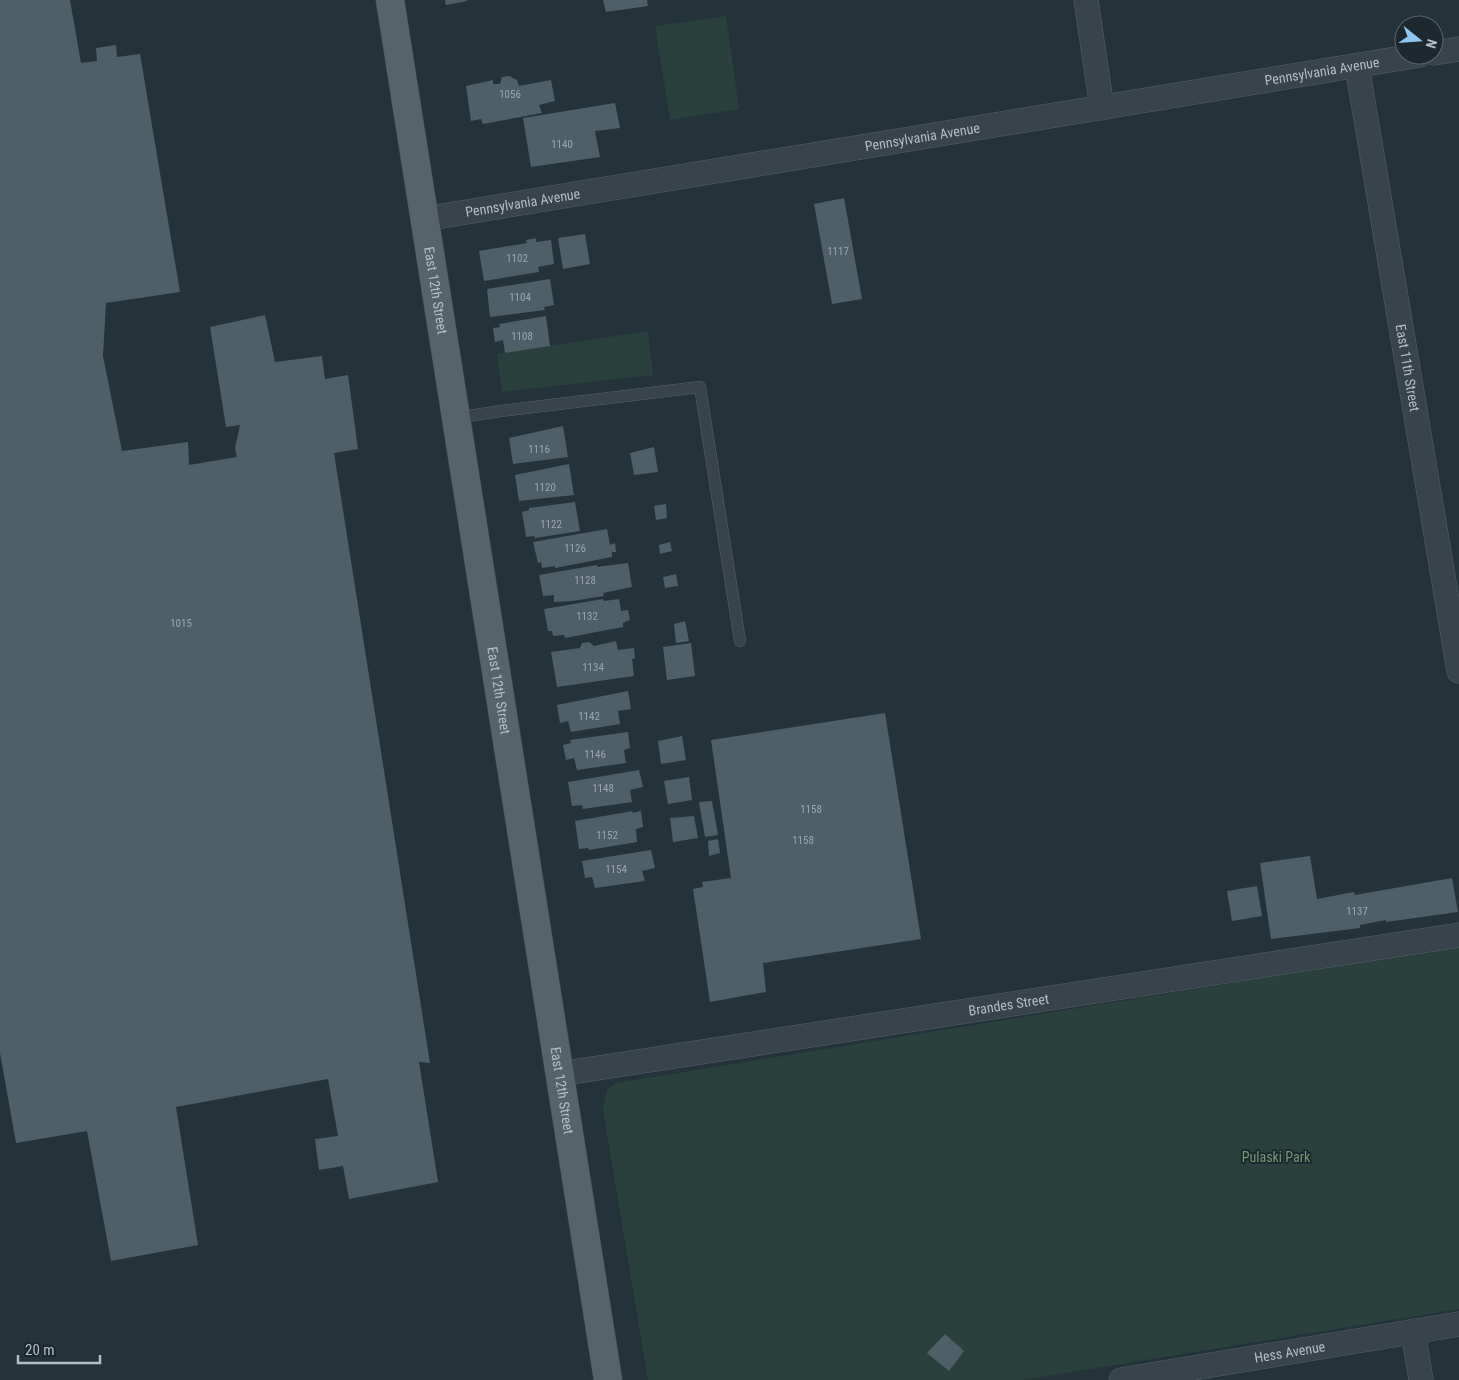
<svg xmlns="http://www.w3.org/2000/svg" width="1459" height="1380" font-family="'Roboto Condensed',sans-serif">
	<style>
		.green { fill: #2a403d }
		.building { fill: #4f5f68 }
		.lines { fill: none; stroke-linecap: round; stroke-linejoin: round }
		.service-casing { stroke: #566169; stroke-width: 12 }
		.minor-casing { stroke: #566169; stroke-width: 25 }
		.primary-casing { stroke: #444f57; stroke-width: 29 }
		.service { stroke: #38434b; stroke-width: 11 }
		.minor { stroke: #38434b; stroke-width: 24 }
		.primary { stroke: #56636b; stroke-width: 28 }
		.labels { text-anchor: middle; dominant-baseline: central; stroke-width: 4; stroke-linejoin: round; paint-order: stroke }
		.number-label { font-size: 11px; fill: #9aa6ae }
		.street-label { font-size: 14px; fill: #b3bec6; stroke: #1d282f }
		.park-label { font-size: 14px; fill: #729b74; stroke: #1d282f }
	</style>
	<rect width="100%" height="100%" fill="#24323a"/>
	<g class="green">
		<path d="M726,16L739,109L670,120L655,26Z"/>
		<path d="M648,331L653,375L502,392L497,354Z"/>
		<path d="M1459,946V1309L1023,1380H648L603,1110L607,1090L616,1083Z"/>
	</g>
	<g class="building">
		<path d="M0,0H70L81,63L97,61L96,48L116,45L117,57L140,54L180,292L106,303L103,356L122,451L188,442L189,465L237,457L235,448L240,425L226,427L210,327L265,315L275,362L322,356L325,379L348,375L358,449L334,453L430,1063L419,1062L438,1182L349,1199L343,1166L319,1170L315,1139L338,1136L328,1079L176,1107L198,1245L111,1261L87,1131L16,1143L0,1053Z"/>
		<path d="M445,0H467V1L446,5Z"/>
		<path d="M603,0H647L648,6L606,12Z"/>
		<path d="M509,76L517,80L519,86L551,80L555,101L539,105L542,113L483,124L481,119L471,121L466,86L493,80V84H500L502,77Z"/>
		<path d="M615,103L620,128L595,131L600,157L531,167L523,118Z"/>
		<path d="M844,198L862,299L832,304L814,204Z"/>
		<path d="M585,234L590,264L563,269L558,238Z"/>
		<path d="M536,238V242L551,240L554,264L538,267L539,272L484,281L479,251L527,243L526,240Z"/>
		<path d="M550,279L554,305L544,307L545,310L490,317L487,289Z"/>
		<path d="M546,316L550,346L505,353L503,340L495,342L493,328L500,327L499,324Z"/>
		<path d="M563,426L568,457L513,464L509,438Z"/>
		<path d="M654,447L658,472L634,475L630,453Z"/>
		<path d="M569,464L574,495L519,501L515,475Z"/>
		<path d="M575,502L580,531L535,538L534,536L526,537L522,512L529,510V508Z"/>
		<path d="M666,504L667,518L656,520L654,506Z"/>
		<path d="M607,529L610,545L615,543L616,552H612V557L555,568V566L542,568L541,562L538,563L533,542Z"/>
		<path d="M670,542L672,551L660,554L659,545Z"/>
		<path d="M628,563L632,587L603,593L604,596L572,601L554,602V595L543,596L539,575L597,565V567Z"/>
		<path d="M676,574L678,586L665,588L663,577Z"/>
		<path d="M603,599L604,601L619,599L621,611L628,610L630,620L623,623V627L565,638L564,635L553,636L552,631H548L544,609Z"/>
		<path d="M685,621L689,641L676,643L674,624Z"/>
		<path d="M616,641L618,650L634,648L635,658L632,659L634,676L557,687L551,652L580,648L582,643L589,642L594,646Z"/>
		<path d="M691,643L695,676L667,680L663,647Z"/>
		<path d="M628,691L631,709L618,711L620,724L571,732L568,721L560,723L557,705Z"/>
		<path d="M885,713L921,939L763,963L766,992L710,1002L693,889L703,887L702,882L731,878L711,740Z"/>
		<path d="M628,732L630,748L624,750L626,763L577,770L574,758L566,760L563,745L571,743L570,740Z"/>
		<path d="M682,736L686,760L661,764L658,741Z"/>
		<path d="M639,770L643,787L630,790L632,802L583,809L582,805L572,806L568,782Z"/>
		<path d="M689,777L692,800L668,804L664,781Z"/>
		<path d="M712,801L718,835L705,837L699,802Z"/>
		<path d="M633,811L632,813L641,811L643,827L636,829L637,842L589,850L588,848L579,849L575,821Z"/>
		<path d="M694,816L698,838L673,842L670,818Z"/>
		<path d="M718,839L720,853L709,856L708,841Z"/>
		<path d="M651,850L655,868L642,871L645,881L595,888L592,877L585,878L582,861Z"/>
		<path d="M1310,856L1317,899L1354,892L1355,895L1452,878L1458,912L1386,922V920L1360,925V928L1271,939L1260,863Z"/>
		<path d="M1257,886L1262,916L1232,921L1227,891Z"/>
		<path d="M945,1334L964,1351L949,1371L927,1353Z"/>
	</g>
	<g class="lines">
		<g class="service-casing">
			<path id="service" d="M455,418L501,411L700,387L740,641"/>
		</g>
		<g class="minor-casing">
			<g id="minor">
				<path d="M1086,0L1102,108"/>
				<path d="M1434,53L1459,49"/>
				<path id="s1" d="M1357,66L1459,671"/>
				<path id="s2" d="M424,219L1420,55"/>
				<path id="s3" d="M559,1074L1459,935"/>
				<path d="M1413,1331L1421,1380"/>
				<path id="s4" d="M1121,1380L1459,1324"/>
			</g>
		</g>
		<g class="primary-casing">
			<g id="primary">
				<path id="s5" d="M390,0L608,1380"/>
			</g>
		</g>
		<use href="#service" class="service"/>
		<use href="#minor" class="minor"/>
		<use href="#primary" class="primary"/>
	</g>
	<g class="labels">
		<g class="number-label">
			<text x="510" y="94">1056</text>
			<text x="562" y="144">1140</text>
			<text x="838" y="251">1117</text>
			<text x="517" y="258">1102</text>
			<text x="520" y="297">1104</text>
			<text x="522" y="336">1108</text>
			<text x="539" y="449">1116</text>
			<text x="545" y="487">1120</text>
			<text x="551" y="524">1122</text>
			<text x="575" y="548">1126</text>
			<text x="585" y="580">1128</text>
			<text x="587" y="616">1132</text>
			<text x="181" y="623">1015</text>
			<text x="593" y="667">1134</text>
			<text x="589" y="716">1142</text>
			<text x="595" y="754">1146</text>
			<text x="603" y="788">1148</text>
			<text x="811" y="809">1158</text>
			<text x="607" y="835">1152</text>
			<text x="803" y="840">1158</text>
			<text x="616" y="869">1154</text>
			<text x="1357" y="911">1137</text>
		</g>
		<g class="street-label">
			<text stroke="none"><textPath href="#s2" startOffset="910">Pennsylvania Avenue</textPath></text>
			<text stroke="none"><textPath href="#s2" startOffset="505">Pennsylvania Avenue</textPath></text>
			<text stroke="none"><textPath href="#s2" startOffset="100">Pennsylvania Avenue</textPath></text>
			<text stroke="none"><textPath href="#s5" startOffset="294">East 12th Street</textPath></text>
			<text stroke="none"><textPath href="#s1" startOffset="306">East 11th Street</textPath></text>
			<text stroke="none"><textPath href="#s5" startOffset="699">East 12th Street</textPath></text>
			<text stroke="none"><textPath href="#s3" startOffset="455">Brandes Street</textPath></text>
			<text stroke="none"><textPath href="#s5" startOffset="1104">East 12th Street</textPath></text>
			<text stroke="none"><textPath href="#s4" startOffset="171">Hess Avenue</textPath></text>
		</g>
		<g class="park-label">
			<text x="1276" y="1157">Pulaski Park</text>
		</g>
	</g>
	<g transform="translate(1419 40) rotate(107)"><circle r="24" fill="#1d282f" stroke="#59646b"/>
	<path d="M0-4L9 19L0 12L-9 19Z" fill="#8dc7f1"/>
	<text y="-8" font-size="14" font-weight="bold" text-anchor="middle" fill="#b3bec6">N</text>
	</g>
	<path d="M18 1355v8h82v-8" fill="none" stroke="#b3bec6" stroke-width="2.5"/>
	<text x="25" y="1355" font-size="15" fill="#b3bec6" stroke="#1d282f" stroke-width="4" paint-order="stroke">20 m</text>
</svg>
